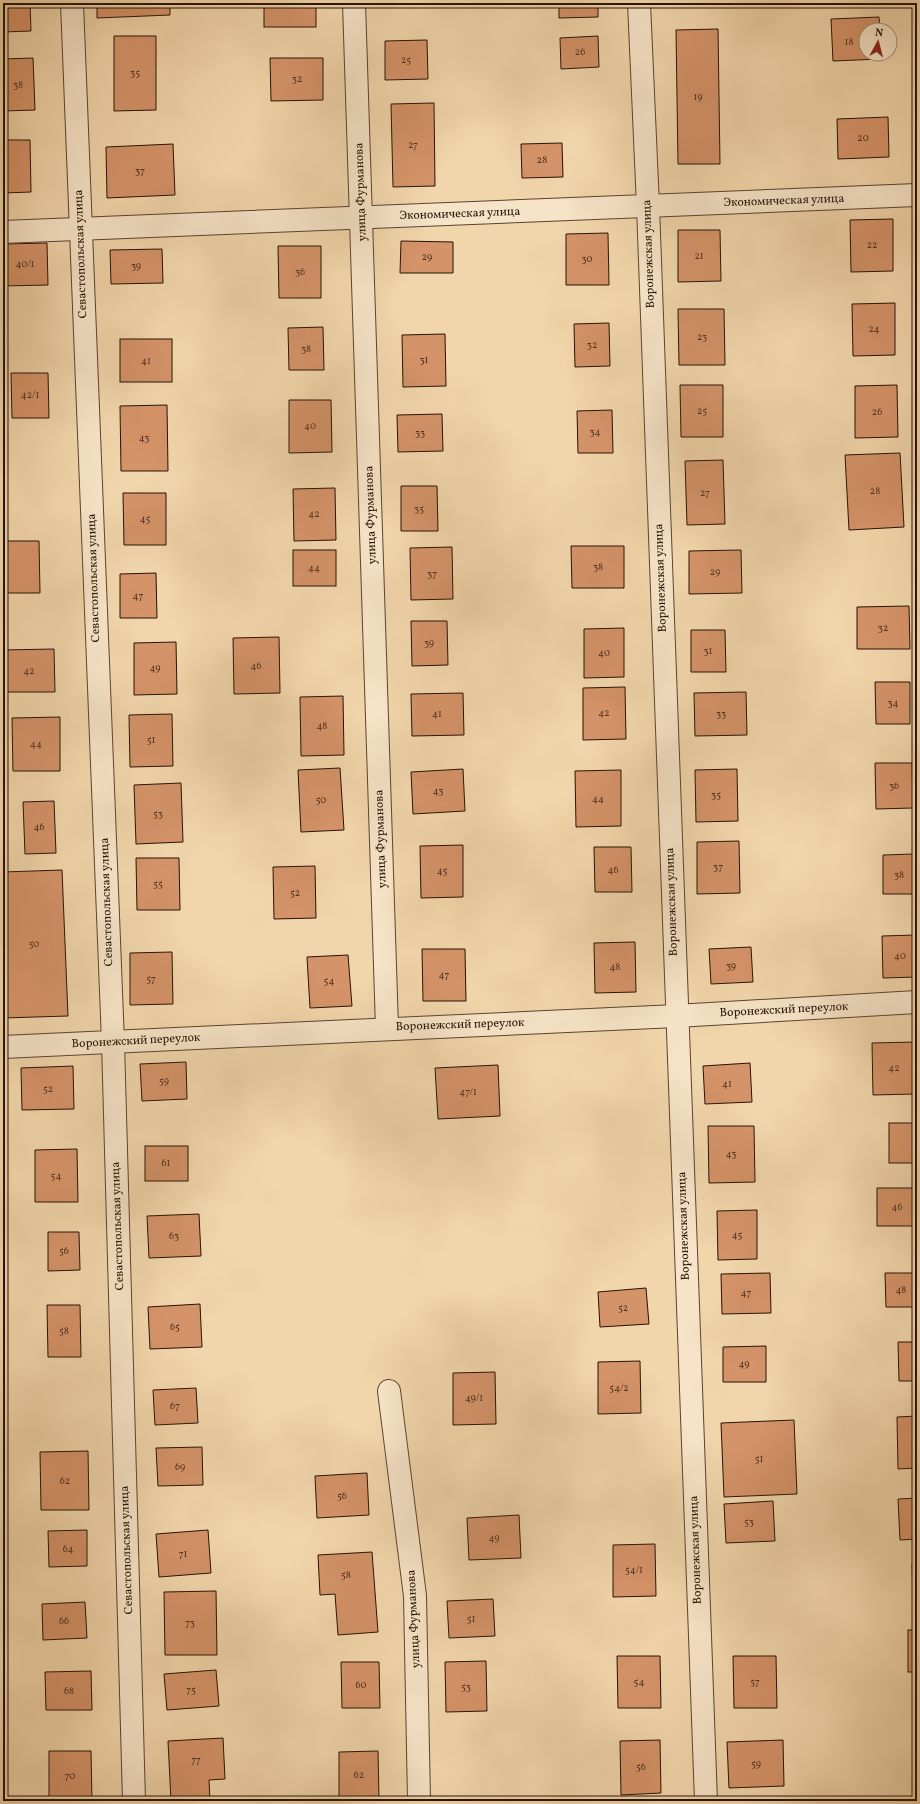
<svg xmlns="http://www.w3.org/2000/svg" width="920" height="1804" font-family="Vollkorn,serif">
	<style>
		.building { fill: #d59369; stroke: #271206 }
		.lines { fill: none; stroke-linecap: round; stroke-linejoin: round }
		.minor-casing { stroke: #5a432f; stroke-width: 24 }
		.minor { stroke: #f7e4c8; stroke-width: 22 }
		.labels { text-anchor: middle; dominant-baseline: central; stroke-width: 3; stroke-linejoin: round; paint-order: stroke }
		.number-label { font-size: 10px; fill: #52321f }
		.street-label { font-size: 12px; fill: #271206; stroke: #f7e4c8 }
	</style>
	<rect width="100%" height="100%" fill="#f2d6ab"/>
	<filter id="stains"><feTurbulence type="fractalNoise" baseFrequency=".005" numOctaves="4"/><feColorMatrix values="0 0 0 0 .2 0 0 0 0 .09 0 0 0 0 .02 0 0 0 .5 -.17"/></filter>
	<radialGradient id="worn" r=".72"><stop offset=".6" stop-color="#630" stop-opacity="0"/><stop offset="1" stop-color="#630" stop-opacity=".3"/></radialGradient>
	<g class="building">
		<path d="M3,3H30L31,31L3,32Z"/>
		<path d="M97,3H170V15L97,18Z"/>
		<rect x="264" y="3" width="52" height="24"/>
		<path d="M559,3H598V17L559,18Z"/>
		<path d="M879,17L880,30H866V54H881V59L833,61L831,19Z"/>
		<path d="M718,29L720,164H678L676,30Z"/>
		<path d="M114,36H156V110L114,111Z"/>
		<path d="M598,36L599,67L561,69L560,38Z"/>
		<path d="M427,40L428,79L385,80V41Z"/>
		<path d="M33,58L35,110L3,111V59Z"/>
		<path d="M270,58H323V100L271,101Z"/>
		<path d="M434,103L435,186L393,187L391,104Z"/>
		<path d="M888,117L889,157L838,159L837,119Z"/>
		<path d="M3,140H30L31,192L3,193Z"/>
		<path d="M562,143L563,177L522,178L521,144Z"/>
		<path d="M173,144L175,195L107,198L106,147Z"/>
		<path d="M893,219V271L851,272L850,220Z"/>
		<path d="M678,230H720L721,281L678,282Z"/>
		<path d="M608,233L609,285H566V234Z"/>
		<path d="M401,241L453,242V273H400Z"/>
		<path d="M47,243L48,285L3,286V244Z"/>
		<path d="M278,246H321V298H279Z"/>
		<path d="M162,249L163,283L111,284L110,250Z"/>
		<path d="M895,303V355L853,356L852,304Z"/>
		<path d="M678,309H724L725,365H679Z"/>
		<path d="M609,323L610,366L575,367L574,324Z"/>
		<path d="M323,327L324,370H289L288,328Z"/>
		<path d="M445,334L446,386L403,387L402,335Z"/>
		<rect x="120" y="339" width="52" height="43"/>
		<path d="M11,373H48L49,418H12Z"/>
		<path d="M680,385H723V437H681Z"/>
		<path d="M897,385L898,437L855,438V386Z"/>
		<path d="M289,400H331L332,452L289,453Z"/>
		<path d="M167,405L168,471H121L120,406Z"/>
		<path d="M612,410L613,453H578L577,411Z"/>
		<path d="M442,414L443,451L398,452L397,415Z"/>
		<path d="M900,453L904,527L849,530L845,455Z"/>
		<path d="M723,460L725,524L687,525L685,461Z"/>
		<path d="M401,486H437L438,531H401Z"/>
		<path d="M335,488L336,540L294,541L293,489Z"/>
		<path d="M123,493H166V545H124Z"/>
		<path d="M3,541H39L40,593H3Z"/>
		<path d="M571,546H624V588H572Z"/>
		<path d="M452,547L453,599L411,600L410,548Z"/>
		<rect x="293" y="550" width="43" height="36"/>
		<path d="M741,550L742,593L689,594V551Z"/>
		<path d="M156,573L157,618H120V574Z"/>
		<path d="M909,606L910,649H857V607Z"/>
		<path d="M411,621H447L448,665L412,666Z"/>
		<path d="M624,628V677L584,678V629Z"/>
		<path d="M691,630H725L726,672H691Z"/>
		<path d="M279,637L280,693L234,694L233,638Z"/>
		<path d="M176,642L177,694L134,695V643Z"/>
		<path d="M54,649L55,692H3V650Z"/>
		<path d="M875,682H910V724H876Z"/>
		<path d="M625,687L626,739L583,740V688Z"/>
		<path d="M746,692L747,735L695,736L694,693Z"/>
		<path d="M463,693L464,735L412,736L411,694Z"/>
		<path d="M343,696L344,755L301,756L300,697Z"/>
		<path d="M172,714L173,766L130,767L129,715Z"/>
		<path d="M60,717V771H13L12,718Z"/>
		<path d="M875,763H912L913,808L876,809Z"/>
		<path d="M340,768L344,830L301,832L298,770Z"/>
		<path d="M463,769L465,811L413,814L411,772Z"/>
		<path d="M737,769L738,821L696,822L695,770Z"/>
		<path d="M621,770V826L576,827L575,771Z"/>
		<path d="M181,783L183,842L136,844L134,785Z"/>
		<path d="M54,801L56,853L25,854L23,802Z"/>
		<path d="M739,841L740,893L697,894V842Z"/>
		<path d="M463,845V897L421,898L420,846Z"/>
		<path d="M594,847H631L632,892H595Z"/>
		<path d="M914,854L915,894H883V855Z"/>
		<path d="M136,858H179L180,910H137Z"/>
		<path d="M315,866L316,918L274,919L273,867Z"/>
		<path d="M62,870L68,1016L3,1018V872Z"/>
		<path d="M916,935L917,977L883,978L882,936Z"/>
		<path d="M635,942L636,992L595,993L594,943Z"/>
		<path d="M751,947L753,982L711,984L709,949Z"/>
		<path d="M422,949H465L466,1001H423Z"/>
		<path d="M172,952L173,1004L130,1005V953Z"/>
		<path d="M348,955L352,1006L310,1008L307,957Z"/>
		<path d="M915,1042V1094L873,1095L872,1043Z"/>
		<path d="M186,1062L187,1099L142,1101L140,1064Z"/>
		<path d="M750,1063L752,1102L705,1104L703,1066Z"/>
		<path d="M498,1065L500,1116L438,1119L435,1068Z"/>
		<path d="M73,1066L74,1109L22,1110L21,1068Z"/>
		<rect x="889" y="1123" width="28" height="40"/>
		<path d="M708,1126H754L755,1182L709,1183Z"/>
		<rect x="145" y="1146" width="43" height="35"/>
		<path d="M77,1149L78,1202H35V1150Z"/>
		<rect x="877" y="1188" width="40" height="38"/>
		<path d="M757,1210V1259L718,1260L717,1211Z"/>
		<path d="M199,1214L201,1256L149,1258L147,1216Z"/>
		<path d="M48,1232H79L80,1270L48,1271Z"/>
		<path d="M770,1273L771,1313L722,1314L721,1274Z"/>
		<path d="M885,1273H917V1307H886Z"/>
		<path d="M646,1288L649,1324L600,1327L598,1292Z"/>
		<path d="M200,1304L202,1347L150,1349L148,1307Z"/>
		<path d="M47,1305H80L81,1357H48Z"/>
		<path d="M898,1342H917V1381H899Z"/>
		<path d="M766,1346V1382H723V1347Z"/>
		<path d="M640,1361L641,1413L598,1414V1362Z"/>
		<path d="M495,1372L496,1424L453,1425V1373Z"/>
		<path d="M196,1388L198,1423L155,1425L153,1390Z"/>
		<path d="M917,1416V1468L898,1469L897,1417Z"/>
		<path d="M794,1420L797,1494L724,1497L721,1423Z"/>
		<path d="M202,1447L203,1485L158,1486L156,1448Z"/>
		<path d="M88,1451L89,1510H41L40,1452Z"/>
		<path d="M367,1473L369,1515L317,1518L315,1476Z"/>
		<path d="M917,1498V1539L900,1540L898,1499Z"/>
		<path d="M773,1501L775,1541L726,1543L724,1504Z"/>
		<path d="M519,1515L521,1558L469,1560L467,1518Z"/>
		<path d="M87,1530V1566L49,1567L48,1531Z"/>
		<path d="M208,1530L211,1573L159,1577L156,1534Z"/>
		<path d="M655,1544L656,1596L613,1597V1545Z"/>
		<path d="M372,1552L378,1632L338,1635L335,1594L320,1595L318,1555Z"/>
		<path d="M912,1564H917V1603H913Z"/>
		<path d="M216,1591L217,1655H165L164,1592Z"/>
		<path d="M493,1599L495,1636L449,1638L447,1601Z"/>
		<path d="M85,1602L87,1638L43,1640L42,1604Z"/>
		<rect x="908" y="1630" width="9" height="42"/>
		<path d="M617,1656H660L661,1708H618Z"/>
		<path d="M733,1656H776L777,1708H734Z"/>
		<path d="M486,1661L487,1711L446,1712L445,1662Z"/>
		<path d="M341,1662H379L380,1708H342Z"/>
		<path d="M216,1670L219,1706L167,1710L164,1674Z"/>
		<path d="M91,1671L92,1710H46L45,1672Z"/>
		<path d="M223,1738L225,1779L209,1780L210,1801H171L168,1741Z"/>
		<path d="M660,1740L661,1793L621,1795L620,1741Z"/>
		<path d="M783,1740L784,1786L729,1788L727,1742Z"/>
		<path d="M49,1751H91L92,1801H49Z"/>
		<path d="M378,1751L379,1799L339,1800V1752Z"/>
		<path d="M913,1772H917V1801H914Z"/>
	</g>
	<g class="lines">
		<g class="minor-casing">
			<g id="minor">
				<path d="M72,3L113,1042L134,1801"/>
				<path d="M354,3L387,1028"/>
				<path d="M639,3L648,206L706,1801"/>
				<path d="M3,232L917,195"/>
				<path d="M3,1047L676,1016L917,1002"/>
				<path d="M389,1391L415,1596L419,1801"/>
			</g>
		</g>
		<use href="#minor" class="minor"/>
	</g>
	<g class="labels">
		<g class="number-label">
			<text x="849" y="42">18</text>
			<text x="580" y="52">26</text>
			<text x="406" y="60">25</text>
			<text x="135" y="73">35</text>
			<text x="297" y="79">32</text>
			<text x="18" y="85">38</text>
			<text x="698" y="97">19</text>
			<text x="863" y="138">20</text>
			<text x="413" y="145">27</text>
			<text x="542" y="160">28</text>
			<text x="140" y="171">37</text>
			<text x="872" y="245">22</text>
			<text x="699" y="256">21</text>
			<text x="427" y="257">29</text>
			<text x="587" y="259">30</text>
			<text x="25" y="264">40/1</text>
			<text x="136" y="266">39</text>
			<text x="300" y="272">36</text>
			<text x="874" y="329">24</text>
			<text x="702" y="337">23</text>
			<text x="592" y="345">32</text>
			<text x="306" y="349">38</text>
			<text x="424" y="360">31</text>
			<text x="146" y="361">41</text>
			<text x="30" y="395">42/1</text>
			<text x="702" y="411">25</text>
			<text x="877" y="412">26</text>
			<text x="310" y="426">40</text>
			<text x="595" y="432">34</text>
			<text x="420" y="433">33</text>
			<text x="144" y="438">43</text>
			<text x="875" y="491">28</text>
			<text x="705" y="493">27</text>
			<text x="419" y="509">35</text>
			<text x="314" y="514">42</text>
			<text x="145" y="519">45</text>
			<text x="598" y="567">38</text>
			<text x="314" y="568">44</text>
			<text x="715" y="572">29</text>
			<text x="432" y="574">37</text>
			<text x="138" y="596">47</text>
			<text x="883" y="628">32</text>
			<text x="429" y="643">39</text>
			<text x="708" y="651">31</text>
			<text x="604" y="653">40</text>
			<text x="256" y="666">46</text>
			<text x="155" y="668">49</text>
			<text x="29" y="671">42</text>
			<text x="893" y="703">34</text>
			<text x="604" y="713">42</text>
			<text x="437" y="714">41</text>
			<text x="721" y="714">33</text>
			<text x="322" y="726">48</text>
			<text x="151" y="740">51</text>
			<text x="36" y="744">44</text>
			<text x="894" y="786">36</text>
			<text x="438" y="791">43</text>
			<text x="716" y="795">35</text>
			<text x="598" y="799">44</text>
			<text x="321" y="800">50</text>
			<text x="158" y="814">53</text>
			<text x="39" y="827">46</text>
			<text x="718" y="867">37</text>
			<text x="613" y="870">46</text>
			<text x="442" y="871">45</text>
			<text x="899" y="875">38</text>
			<text x="158" y="884">55</text>
			<text x="295" y="893">52</text>
			<text x="34" y="944">50</text>
			<text x="900" y="956">40</text>
			<text x="731" y="966">39</text>
			<text x="615" y="967">48</text>
			<text x="444" y="975">47</text>
			<text x="151" y="979">57</text>
			<text x="329" y="981">54</text>
			<text x="894" y="1068">42</text>
			<text x="164" y="1081">59</text>
			<text x="727" y="1084">41</text>
			<text x="48" y="1089">52</text>
			<text x="468" y="1092">47/1</text>
			<text x="731" y="1154">43</text>
			<text x="166" y="1163">61</text>
			<text x="56" y="1176">54</text>
			<text x="897" y="1207">46</text>
			<text x="737" y="1235">45</text>
			<text x="174" y="1236">63</text>
			<text x="64" y="1251">56</text>
			<text x="901" y="1290">48</text>
			<text x="746" y="1293">47</text>
			<text x="623" y="1308">52</text>
			<text x="175" y="1327">65</text>
			<text x="64" y="1331">58</text>
			<text x="744" y="1364">49</text>
			<text x="619" y="1388">54/2</text>
			<text x="474" y="1398">49/1</text>
			<text x="175" y="1406">67</text>
			<text x="759" y="1459">51</text>
			<text x="180" y="1467">69</text>
			<text x="65" y="1481">62</text>
			<text x="342" y="1496">56</text>
			<text x="749" y="1522">53</text>
			<text x="494" y="1538">49</text>
			<text x="68" y="1549">64</text>
			<text x="183" y="1554">71</text>
			<text x="634" y="1570">54/1</text>
			<text x="346" y="1575">58</text>
			<text x="471" y="1619">51</text>
			<text x="64" y="1621">66</text>
			<text x="190" y="1623">73</text>
			<text x="639" y="1682">54</text>
			<text x="755" y="1682">57</text>
			<text x="361" y="1685">60</text>
			<text x="466" y="1687">53</text>
			<text x="191" y="1690">75</text>
			<text x="69" y="1691">68</text>
			<text x="196" y="1760">77</text>
			<text x="756" y="1764">59</text>
			<text x="641" y="1767">56</text>
			<text x="359" y="1775">62</text>
			<text x="70" y="1776">70</text>
		</g>
		<g class="street-label">
			<text transform="translate(361 192) rotate(-92)">улица Фурманова</text>
			<text transform="translate(784 201) rotate(-2)">Экономическая улица</text>
			<text transform="translate(460 214) rotate(-2)">Экономическая улица</text>
			<text transform="translate(81 254) rotate(-92)">Севастопольская улица</text>
			<text transform="translate(649 254) rotate(-92)">Воронежская улица</text>
			<text transform="translate(371 515) rotate(-92)">улица Фурманова</text>
			<text transform="translate(94 578) rotate(-92)">Севастопольская улица</text>
			<text transform="translate(661 578) rotate(-92)">Воронежская улица</text>
			<text transform="translate(381 839) rotate(-92)">улица Фурманова</text>
			<text transform="translate(107 902) rotate(-92)">Севастопольская улица</text>
			<text transform="translate(672 902) rotate(-92)">Воронежская улица</text>
			<text transform="translate(784 1010) rotate(-3)">Воронежский переулок</text>
			<text transform="translate(460 1025) rotate(-2)">Воронежский переулок</text>
			<text transform="translate(136 1041) rotate(-3)">Воронежский переулок</text>
			<text transform="translate(118 1226) rotate(-92)">Севастопольская улица</text>
			<text transform="translate(684 1226) rotate(-92)">Воронежская улица</text>
			<text transform="translate(127 1550) rotate(-92)">Севастопольская улица</text>
			<text transform="translate(696 1550) rotate(-92)">Воронежская улица</text>
			<text transform="translate(414 1619) rotate(-93)">улица Фурманова</text>
		</g>
	</g>
	<rect width="920" height="1804" fill="none" stroke="#f2d6ab" stroke-width="16"/>
	<rect x="4" y="4" width="912" height="1796" fill="none" stroke="#271206" stroke-width="2"/>
	<rect x="8" y="8" width="904" height="1788" fill="none" stroke="#271206"/>
	<g transform="translate(878 42) rotate(7)"><circle r="19" fill="#f7e4c8" stroke="#a4907a"/>
	<path d="M0-3L7 15L0 10L-7 15Z" fill="#8f2418"/>
	<text y="-6" font-size="11" font-weight="bold" text-anchor="middle" fill="#271206">N</text>
	</g>
	<rect width="100%" height="100%" filter="url(#stains)"/>
	<rect width="100%" height="100%" fill="url(#worn)"/>
</svg>
